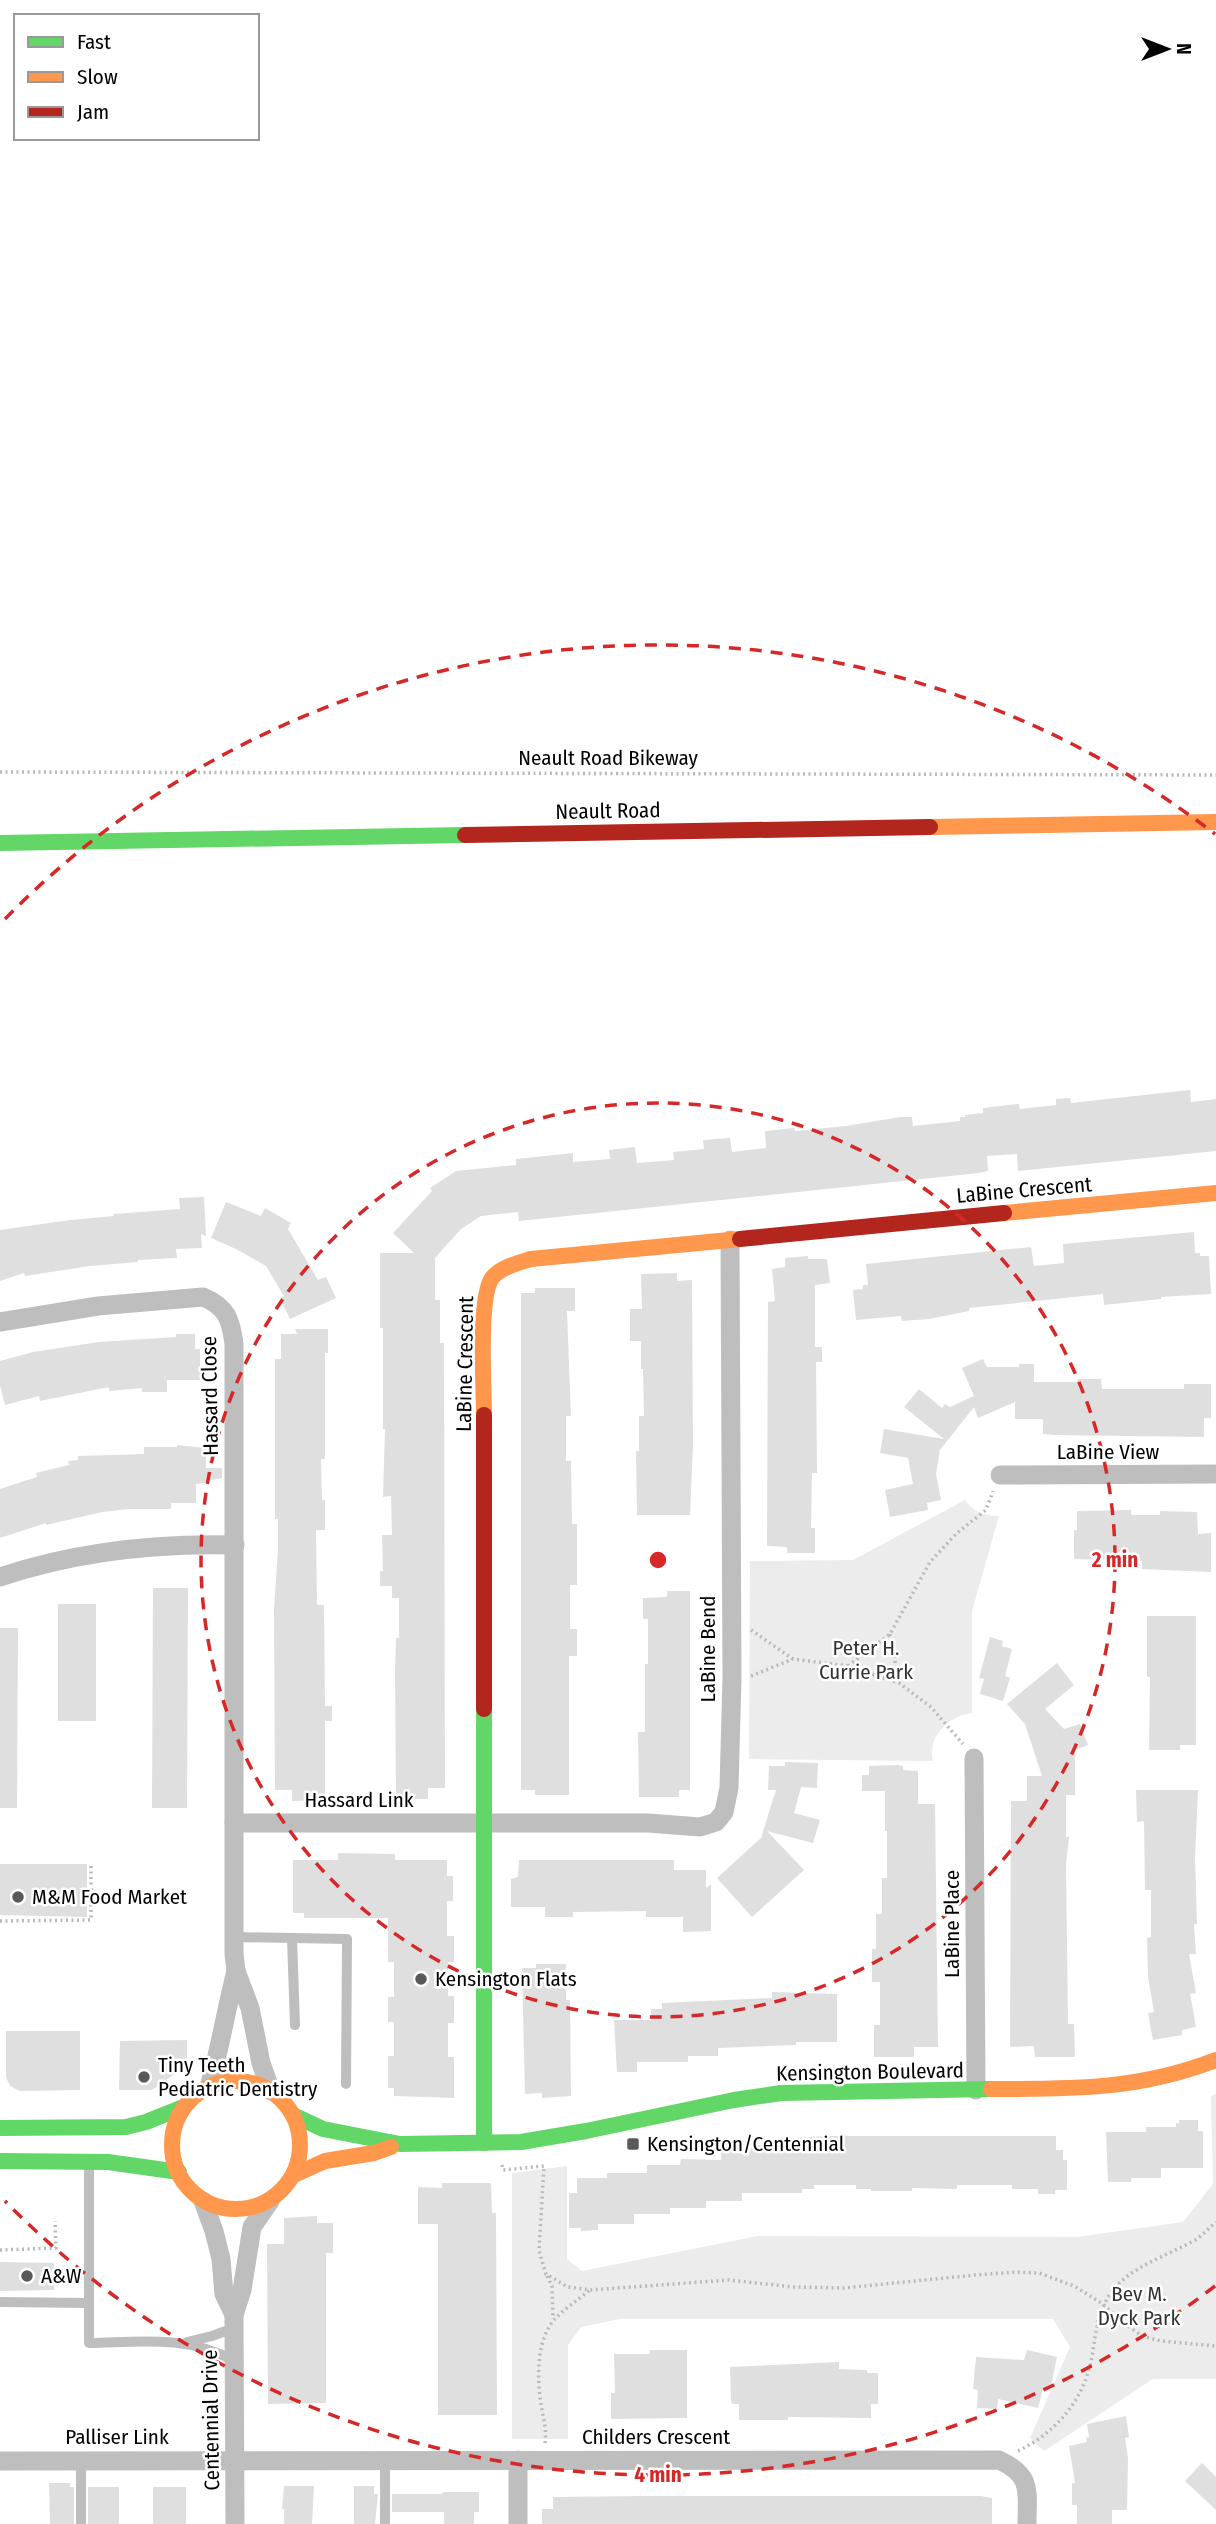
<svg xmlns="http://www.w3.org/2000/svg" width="1216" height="2524" font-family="'Fira Sans Condensed',sans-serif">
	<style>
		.green { fill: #ececec }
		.building { fill: #dfdfdf }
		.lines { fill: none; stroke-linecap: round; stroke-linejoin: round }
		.path { stroke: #b9b9b9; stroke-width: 3.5; stroke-dasharray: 2 3.5; stroke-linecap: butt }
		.lane { stroke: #bebebe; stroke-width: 10 }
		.street { stroke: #bebebe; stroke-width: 19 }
		.fast { stroke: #63d668; stroke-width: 16 }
		.slow { stroke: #ff974d; stroke-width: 16 }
		.jam { stroke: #b3261e; stroke-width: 16 }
		.ring { fill: none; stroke: #d62828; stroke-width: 3.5; stroke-dasharray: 12 9 }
		.poi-dot { fill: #595959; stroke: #fff; stroke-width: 2.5 }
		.labels { text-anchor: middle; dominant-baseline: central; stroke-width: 5; stroke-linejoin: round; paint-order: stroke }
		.street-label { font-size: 21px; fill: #000; stroke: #fff }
		.park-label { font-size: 21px; fill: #333; stroke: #fff }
		.poi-label { font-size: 21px; fill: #000; stroke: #fff; text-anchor: start }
		.centre { fill: #d62828; stroke: #fff; stroke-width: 3.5 }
		.ring-label { font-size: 21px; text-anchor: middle; font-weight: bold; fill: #d62828; stroke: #fff; stroke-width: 5; stroke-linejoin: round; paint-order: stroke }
	</style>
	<rect width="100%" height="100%" fill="#fff"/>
	<g class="green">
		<path d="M965,1500C973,1512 984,1516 999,1516L972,1611V1713C949,1716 927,1736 933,1761L749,1759L750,1561L853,1560Z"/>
		<path d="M1216,2094V2379H1153L1044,2451L1030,2438L1070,2347L1053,2319H620L581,2327L568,2345V2439H512V2173L567,2166V2259L582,2271L758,2236L1077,2237L1183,2222L1213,2184L1211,2096Z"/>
	</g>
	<g class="building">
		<path d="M1190,1090L1191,1102L1216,1099V1151L1018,1171L1017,1154L987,1156L988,1171L979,1173L519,1221L518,1212L481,1216L461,1229L435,1258V1300H440V1343H444L445,1788H428V1799H396L395,1671L396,1638H399V1598H392V1586H380V1571H383L382,1535H392L391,1496L383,1497L385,1429H383V1328H380V1253H414L393,1233L432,1191L430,1188L456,1171L516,1165V1159L573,1153V1162L610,1159L609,1150L635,1147L637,1163L674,1160L673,1152L704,1149L703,1140L730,1138L732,1152L766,1148L765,1131L794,1128L795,1131L846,1126L900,1117H912L913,1126L960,1121V1117H965V1115L983,1113V1108L1019,1104L1020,1109L1056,1105V1099L1070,1098L1071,1103Z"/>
		<path d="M204,1197L206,1236L201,1234L202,1248L176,1249L177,1258L138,1260V1262L90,1266L25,1276L24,1273L0,1281V1230L70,1220L114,1216V1214L180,1209L179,1198Z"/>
		<path d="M226,1202L261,1216L265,1208L291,1223L288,1229L318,1280L326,1277L336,1298L290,1319L280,1298L284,1296L266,1266L236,1249L211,1238Z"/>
		<path d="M1194,1232L1195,1253H1200V1256H1209L1211,1294L1161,1297V1299L1104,1305L1103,1294L969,1308V1311L929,1319L902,1321L901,1316L856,1320L853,1290L863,1289V1285H868L866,1264L1031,1247L1034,1266L1064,1263L1063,1244Z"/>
		<path d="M808,1256V1259H827L830,1283L815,1285V1347H822V1362H816L817,1473H812L811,1528H815V1553H787V1547L767,1546L768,1302L775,1301L772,1269L785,1267V1258Z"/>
		<path d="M677,1273V1281L692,1280L693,1445L690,1515H637L636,1451H639V1416H644L643,1369H641V1341H630V1309H642L641,1274Z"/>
		<path d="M535,1288H575V1311H567L571,1416H566V1461H571L572,1524H577V1585H570V1629H577V1656H569V1795H535V1790H521V1293H535Z"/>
		<path d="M295,1329H328V1353H325V1459H321L322,1500H325V1530H316L317,1605H324L325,1706H332V1721H325V1800L292,1801V1790H275L274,1609L278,1550V1519H275V1359H281V1334H297Z"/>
		<path d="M176,1334H195V1349H200V1380H167V1392H142V1388L109,1391V1387L40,1401L39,1396L5,1405L0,1385V1361L33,1352L99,1342L176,1337Z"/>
		<path d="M983,1359L987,1367H1019V1364H1034V1382H1077L1078,1379H1101L1102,1389H1184V1384H1211V1418H1204V1437L1054,1435L1043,1434V1419H1015V1402L978,1418L974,1407L940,1450L936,1474L941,1500L927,1503L928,1510L890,1517L885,1490L913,1484L908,1458L880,1453L884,1429L944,1439L904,1407L919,1389L942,1408L945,1404L950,1407L974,1396L962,1368Z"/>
		<path d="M177,1445L206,1448V1468H222V1478L206,1481V1483L196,1484V1503H171V1509H128L102,1512L46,1525V1523L0,1538V1489L37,1477L36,1473L69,1465L68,1461L78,1460V1456L144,1454V1447H177Z"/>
		<path d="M1131,1510V1515H1160V1511L1197,1512L1198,1534L1211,1533V1572L1142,1569V1561L1074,1559V1530H1077V1511Z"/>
		<path d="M153,1588H188L187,1808H152Z"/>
		<path d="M667,1591H690V1790H679V1797H639L638,1732H645V1664H648V1619H643V1598L667,1597Z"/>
		<rect x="58" y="1604" width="38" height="117"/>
		<path d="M1147,1616H1196V1745H1180V1750H1149L1150,1677H1147Z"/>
		<path d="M0,1628H18L17,1808H0Z"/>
		<path d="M990,1637L1003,1641L1002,1646L1012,1649L1005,1676L1010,1678L1003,1701L980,1694L984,1679L979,1678Z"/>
		<path d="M1057,1663L1074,1685L1045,1709L1064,1729L1080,1724L1088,1745L1075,1750V1795H1066V1837H1069L1066,1864L1068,2024H1074L1075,2057H1035L1034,2046L1010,2047L1011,1801H1027V1776H1042L1025,1724L1007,1704Z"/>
		<path d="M785,1762L818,1763L817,1788L801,1787L794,1813L820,1820L813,1843L767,1831L804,1870L752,1917L717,1878L761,1838L776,1790H768L769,1766H785Z"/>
		<path d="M898,1765L903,1766V1770L918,1771V1804H935L938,2047H914V2057H874V2025H880V1982H872V1949H876V1914H882V1878H887V1831H885V1791H862V1775H869V1766Z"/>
		<path d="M1136,1790H1198L1195,1857L1197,1924H1194L1196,1954H1189L1196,1993L1190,1994L1196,2027L1182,2030V2035L1153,2040L1148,2013L1154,2012L1148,1977L1147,1938L1151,1937V1890H1145L1144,1821L1137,1822Z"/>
		<path d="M338,1853L395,1854V1860H447V1876H453V1901H447V1936H454V1962H448V1996H454V2023H448V2057H454V2098L394,2096V2088H388V2056H394V2022H388V1997H394V1962H388V1918H304V1913H293V1860H338Z"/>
		<path d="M519,1860H674V1870H706V1888L711,1884V1931L683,1932V1917H646V1911L573,1912V1917H545V1907H511V1879L518,1877Z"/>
		<path d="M0,1864H87V1917L0,1915Z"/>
		<path d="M536,1964H566V2000H570L571,2096L542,2098V2093L525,2094L522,1968H536Z"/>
		<path d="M772,1992L837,1994V2042H796V2045L718,2048V2056H688V2062H637V2072H617L614,2020H651V2009H662V2003L772,1998Z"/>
		<path d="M6,2031H80V2090L20,2091L10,2086L6,2077Z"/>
		<path d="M187,2040V2065L152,2090H119L120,2041Z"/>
		<path d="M1179,2120H1198V2131H1203V2168H1161V2178H1131V2182H1108L1106,2132H1146V2127H1176V2123H1179Z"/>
		<path d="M826,2136H1056V2150H1063V2160H1067V2190H1055V2194H1038V2189H1012V2185H957V2189L912,2188V2191H871V2189H856V2185H814V2189H802V2193H742V2201H706V2208H670V2214H634V2224H598V2230L581,2231V2228H569V2193H577V2178H607V2173H647V2165H680L681,2159L721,2160V2150H751V2145H793V2138Z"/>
		<path d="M442,2183H491L492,2213H496L497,2415H438V2224H418V2187L442,2188Z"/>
		<path d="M317,2216V2223H333V2253H326V2403L268,2404L267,2244H284V2218Z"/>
		<path d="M0,2262L54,2263V2290L0,2291Z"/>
		<path d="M650,2350H687V2418L611,2419V2393H615L614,2354H650Z"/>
		<path d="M1027,2350L1057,2357L1050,2391L1043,2389L1038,2408L998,2399L997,2409L977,2408L978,2390L973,2389L976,2357L1024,2360Z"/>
		<path d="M839,2362V2369L867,2370V2373H878V2404H871V2418L788,2417V2420H739V2404H732L731,2400L730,2367Z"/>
		<path d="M1126,2416L1129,2437L1125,2438L1128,2458L1127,2510H1112V2524H1077V2505H1072V2483H1075L1069,2446L1087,2442L1086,2438L1089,2437L1087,2424Z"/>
		<path d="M1202,2463L1216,2477V2510L1185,2481Z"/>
		<path d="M49,2483H70V2487H74V2524H50Z"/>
		<path d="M284,2486H314L312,2524H284V2509H282Z"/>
		<path d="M354,2486H374V2494H378L375,2524H354Z"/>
		<rect x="88" y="2487" width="31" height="37"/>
		<rect x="153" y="2487" width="33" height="37"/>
		<path d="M444,2492H479V2512H474V2524H444V2512H392V2494H441Z"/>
		<path d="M643,2496H981L992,2498V2524H542V2509H553V2497Z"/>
	</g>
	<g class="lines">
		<g class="path">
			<path d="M0,772L1216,775"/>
			<path d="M751,1630L793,1659"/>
			<path d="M890,1634L899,1683"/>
			<path d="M848,1666L890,1634L930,1562L957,1533L986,1510L993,1491"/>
			<path d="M751,1676L793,1659L848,1666L899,1683L931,1707L963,1744"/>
			<path d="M0,1921L91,1920V1865"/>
			<path d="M502,2165L503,2170L544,2166L539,2251L546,2274L568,2287L590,2290L729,2280L793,2287L844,2288L975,2275L1016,2272L1039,2273L1074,2286L1103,2304L1121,2321L1142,2336L1161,2341L1216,2346"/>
			<path d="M0,2250L56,2248L55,2221"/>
			<path d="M547,2276L552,2286L553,2319"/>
			<path d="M545,2443C547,2430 543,2417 541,2404C537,2379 536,2339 555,2319C565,2308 578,2300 590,2290"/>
			<path d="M1018,2451C1055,2433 1082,2402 1091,2362C1096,2336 1096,2312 1113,2290C1132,2266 1169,2255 1195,2240C1203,2235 1209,2228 1216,2222"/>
		</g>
		<g class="lane">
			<path d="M234,1937L347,1939L346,2084"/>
			<path d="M292,1938L295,2025"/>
			<path d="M89,2166V2343C141,2342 186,2335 233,2360"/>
			<path d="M0,2302L89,2303"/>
			<path d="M187,2342L212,2336L234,2328"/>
			<path d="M81,2460V2524"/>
			<path d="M385,2524V2460"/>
		</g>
		<g class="street">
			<path d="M0,1322L98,1306L203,1297C227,1307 231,1320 234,1344V1954L236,1971L250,2008L261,2063L271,2091"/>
			<path d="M1000,1475L1216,1474"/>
			<path d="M0,1577C75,1552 155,1543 235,1545"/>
			<path d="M974,1758L976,2090"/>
			<path d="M234,1823H648L700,1827L716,1822L724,1812L729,1788L732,1678L730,1240"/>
			<path d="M209,2087C220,2049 226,2010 236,1971"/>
			<path d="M203,2201L214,2231L221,2259L224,2294L234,2315"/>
			<path d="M0,2461L999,2460C1033,2476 1027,2491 1027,2524"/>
			<path d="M235,2524L234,2315L242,2290L252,2227L270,2201"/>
			<path d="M518,2524V2460"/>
		</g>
		<g class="fast">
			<path d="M0,843L465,835"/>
			<path d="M484,1709V2143"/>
			<path d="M293,2115L323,2129L400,2144L521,2142L586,2131L734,2100L781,2093L991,2089"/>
			<path d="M0,2128L126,2127L146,2122L181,2108"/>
			<path d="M0,2161L108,2162L179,2172"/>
		</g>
		<g class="slow">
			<path d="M930,827L1216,822"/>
			<path d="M1004,1213L1216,1193"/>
			<path d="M484,1415C484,1387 478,1298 492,1278C501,1267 518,1263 531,1259L740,1239"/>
			<circle cx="236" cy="2145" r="64"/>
			<path d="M991,2089C1072,2089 1139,2090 1216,2060"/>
			<path d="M294,2175L325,2161L374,2153L391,2147"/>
		</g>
		<g class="jam">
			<path d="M465,835L930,827"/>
			<path d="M740,1239L1004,1213"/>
			<path d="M484,1415V1709"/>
		</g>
	</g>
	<g class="ring">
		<circle cx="658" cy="1560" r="457"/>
		<path d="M1215 2286A915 915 0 0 1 5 2201M5 919A915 915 0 0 1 1215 834"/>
	</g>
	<g class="poi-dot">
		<circle cx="18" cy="1897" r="7"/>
		<circle cx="421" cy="1979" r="7"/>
		<circle cx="144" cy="2077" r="7"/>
		<rect x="626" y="2137" width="14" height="14" rx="3.5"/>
		<circle cx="27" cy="2276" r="7"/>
	</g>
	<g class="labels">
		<g class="street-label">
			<text x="608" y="758">Neault Road Bikeway</text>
			<text transform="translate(608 811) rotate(-1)">Neault Road</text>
			<text transform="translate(1024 1190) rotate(-5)">LaBine Crescent</text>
			<text transform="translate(465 1364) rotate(-89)">LaBine Crescent</text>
			<text transform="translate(210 1396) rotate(-91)">Hassard Close</text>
			<text x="1108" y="1452">LaBine View</text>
			<text transform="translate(708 1649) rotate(-90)">LaBine Bend</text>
			<text x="359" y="1800">Hassard Link</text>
			<text transform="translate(952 1924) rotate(-90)">LaBine Place</text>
			<text transform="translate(870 2072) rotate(-1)">Kensington Boulevard</text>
			<text transform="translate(211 2420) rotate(-91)">Centennial Drive</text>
			<text x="117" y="2437">Palliser Link</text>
			<text x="656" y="2437">Childers Crescent</text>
		</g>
		<g class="park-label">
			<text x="866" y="1648">Peter H.<tspan x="866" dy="24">Currie Park</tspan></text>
			<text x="1139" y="2294">Bev M.<tspan x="1139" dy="24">Dyck Park</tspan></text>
		</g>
		<g class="poi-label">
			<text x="32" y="1897">M&amp;M Food Market</text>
			<text x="435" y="1979">Kensington Flats</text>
			<text x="158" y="2065">Tiny Teeth<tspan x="158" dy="24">Pediatric Dentistry</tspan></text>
			<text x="647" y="2144">Kensington/Centennial</text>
			<text x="41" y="2276">A&amp;W</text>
		</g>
	</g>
	<circle cx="658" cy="1560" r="10" class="centre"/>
	<g class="ring-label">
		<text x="1115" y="1567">2 min</text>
		<text x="658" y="2482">4 min</text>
	</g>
	<rect x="14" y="14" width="245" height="126" fill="#ffffff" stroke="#999999" stroke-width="2"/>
	<rect x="28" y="37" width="35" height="10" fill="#63d668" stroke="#999999" stroke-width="2"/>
	<text x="77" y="49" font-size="21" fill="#000000">Fast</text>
	<rect x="28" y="72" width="35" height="10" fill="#ff974d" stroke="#999999" stroke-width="2"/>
	<text x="77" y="84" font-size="21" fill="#000000">Slow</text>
	<rect x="28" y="107" width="35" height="10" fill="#b3261e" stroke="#999999" stroke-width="2"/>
	<text x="77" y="119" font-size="21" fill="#000000">Jam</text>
	<g transform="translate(1167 49) rotate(90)" stroke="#ffffff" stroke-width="5" paint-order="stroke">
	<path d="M0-5L12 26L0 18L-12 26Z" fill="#000000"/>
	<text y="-10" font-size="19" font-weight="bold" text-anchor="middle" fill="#000000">N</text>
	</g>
</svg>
